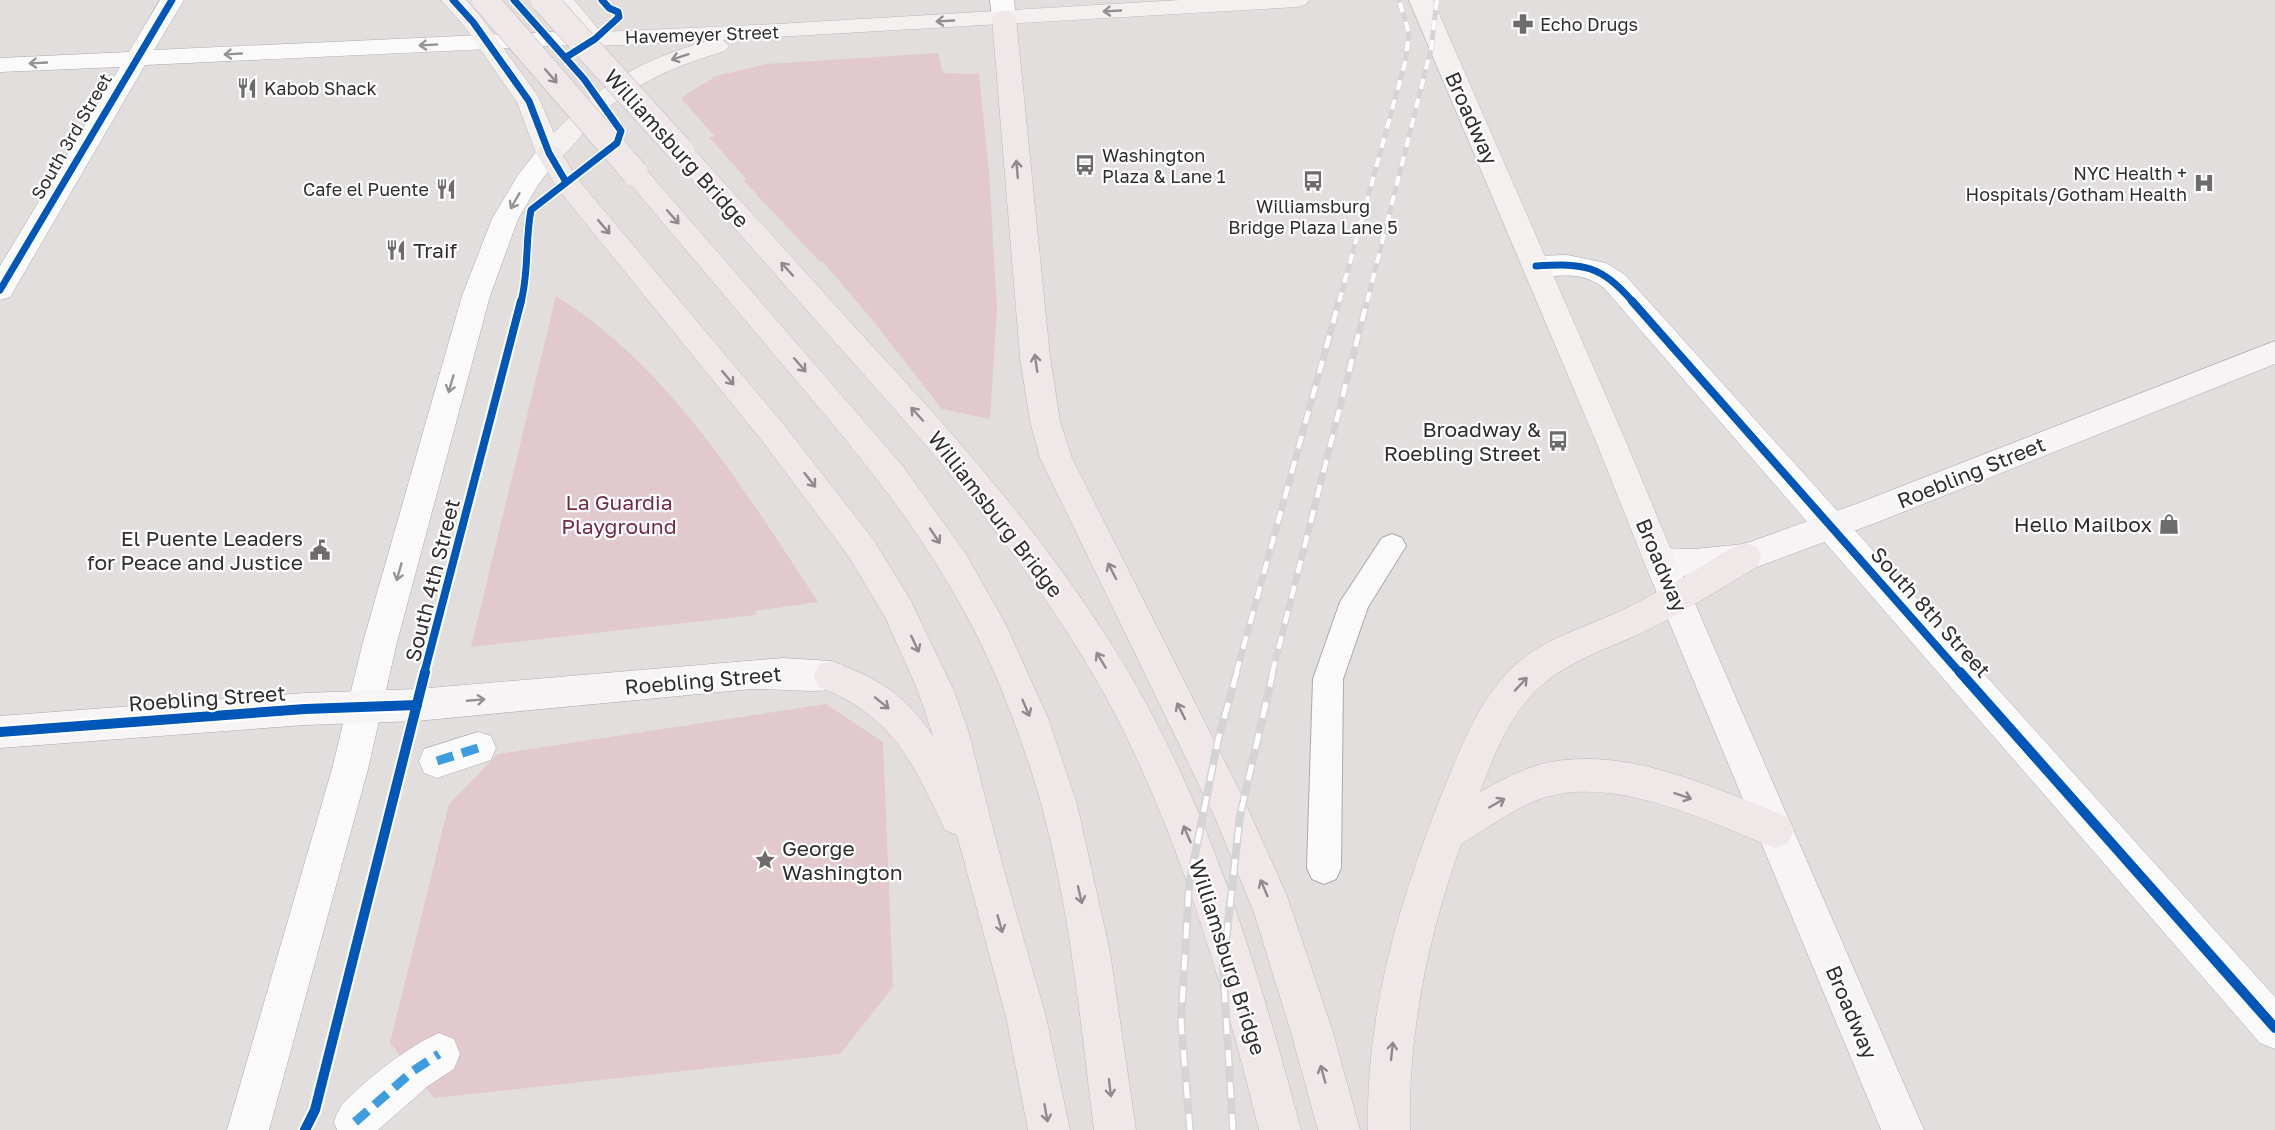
<svg xmlns="http://www.w3.org/2000/svg" width="2275" height="1130" font-family="'Golos Text',sans-serif">
	<style>
		.green { fill: #e1c9ce }
		.lines { fill: none; stroke-linecap: round; stroke-linejoin: round }
		.lane-casing { stroke: #aca9a9; stroke-width: 2 }
		.street-casing { stroke: #aca9a9; stroke-width: 1 }
		.secondary-casing { stroke: #aca9a9; stroke-width: 1 }
		.primary-casing { stroke: #bcb9ba; stroke-width: 1 }
		.highway-casing { stroke: #bcb9ba; stroke-width: 1 }
		.lane { fill: #fbfafa; fill-rule: evenodd }
		.street { fill: #fbfafa; fill-rule: evenodd }
		.secondary { fill: #f7f4f5; fill-rule: evenodd }
		.primary { fill: #f4f0f0; fill-rule: evenodd }
		.highway { fill: #f0e7e9; fill-rule: evenodd }
		.rail-far2-casing { stroke: #d5d4d4; stroke-width: 5 }
		.rail-far1-casing { stroke: #d5d4d4; stroke-width: 7 }
		.rail-casing { stroke: #d5d4d4; stroke-width: 8 }
		.rail-far2 { stroke: #fff; stroke-width: 4; stroke-dasharray: 10; stroke-linecap: butt }
		.rail-far1 { stroke: #fff; stroke-width: 4.5; stroke-dasharray: 13; stroke-linecap: butt }
		.rail { stroke: #fff; stroke-width: 5; stroke-dasharray: 16; stroke-linecap: butt }
		.highway-bridge-casing { stroke: #bcb9ba; stroke-width: 27; stroke-linecap: butt }
		.highway-bridge { stroke: #f0e7e9; stroke-width: 26 }
		.quiet { stroke: #3e9de1; stroke-width: 9; stroke-dasharray: 17 9; stroke-linecap: butt }
		.cycleway-far2-casing { stroke: #fff; stroke-width: 10 }
		.cycleway-far1-casing { stroke: #fff; stroke-width: 12 }
		.cycleway-casing { stroke: #fff; stroke-width: 14 }
		.cycleway-far2 { stroke: #0057b8; stroke-width: 7 }
		.cycleway-far1 { stroke: #0057b8; stroke-width: 8 }
		.cycleway { stroke: #0057b8; stroke-width: 10 }
		.oneway { stroke: #928e8f }
		.oneway2 { stroke: #969494 }
		.oneway3 { stroke: #908a8c }
		.oneway4 { stroke: #949092 }
		.labels { text-anchor: middle; dominant-baseline: central; stroke-width: 4.5; stroke-linejoin: round; paint-order: stroke }
		.far-poi-label { font-size: 18px; fill: #302d2e; stroke: #fff; text-anchor: start }
		.far-street-label { font-size: 18px; fill: #302d2e; stroke: #fff }
		.street-label { font-size: 21px; fill: #302d2e; stroke: #fff }
		.poi-label { font-size: 21px; fill: #302d2e; stroke: #fff; text-anchor: end }
		.park-label { font-size: 21px; fill: #732a3f; stroke: #fff }
	</style>
	<rect width="100%" height="100%" fill="#e2dede"/>
	<g class="green">
		<path d="M938,53L943,73L979,74L989,172L997,309L990,419L942,409L870,317L823,262L819,261L743,180L746,179L709,137H715L681,98L716,76L767,64Z"/>
		<path d="M556,296C671,368 745,491 818,602L755,611L756,615L471,647Z"/>
		<path d="M826,704L883,742L893,987L840,1054L434,1098L390,1043L449,804L498,754Z"/>
	</g>
	<g class="lines">
		<g class="lane-casing">
			<path id="lane" d="M1392,534L1402,538L1406,546L1368,607L1343,679L1341,868L1336,879L1324,884L1312,879L1307,868L1313,679L1340,602L1382,538Z"/>
		</g>
		<g class="street-casing">
			<g id="street">
				<path d="M160,0H184L154,50L550,32L603,34L607,39L603,44L550,46L145,65L10,297L0,300V266L120,67L0,72V58L129,52Z"/>
				<path d="M990,0H1014L1016,18L1012,23L1004,25L996,23L992,18Z"/>
				<path d="M549,145L558,147L562,153L538,185L518,219L490,296L397,642L368,769L269,1130H227L332,769L363,642L462,296L492,219L518,175L540,147Z"/>
				<path d="M1567,255L1606,263L1624,274L2275,997V1049L2260,1043L1604,288C1574,266 1556,282 1526,273L1522,266L1526,259L1536,256Z"/>
				<path d="M478,732L491,736L496,748L491,760L437,778L424,773L419,761L424,749Z"/>
				<path d="M439,1033L454,1039L460,1054L454,1069L428,1086L378,1130H337L334,1122C336,1116 338,1110 342,1105C365,1080 408,1046 439,1033Z"/>
			</g>
		</g>
		<g class="secondary-casing">
			<g id="secondary">
				<path d="M2275,341V364L1878,522L1757,567L1745,571L1683,576L1924,1130H1881L1644,562L1648,552L1660,548L1695,549L1744,544L1856,504Z"/>
				<path d="M783,658L831,661L843,665L848,676L843,687C822,695 778,688 752,689L417,721L305,725L0,748V716L305,693L417,689Z"/>
			</g>
		</g>
		<g class="primary-casing">
			<g id="primary">
				<path d="M441,0H466L481,17L538,96L554,133C600,83 643,59 708,41L595,46L587,44L550,0H574L601,32L777,24L1181,0H1309L1305,5L1297,7L723,40L729,46L725,51C677,65 633,83 596,119C585,129 570,152 558,159C552,162 546,161 540,159L536,153L517,102L465,27Z"/>
				<path d="M1409,0H1433L1627,444L1676,562L1672,572L1660,576L1648,572L1644,562L1597,444Z"/>
			</g>
		</g>
		<g class="highway-casing">
			<g id="highway">
				<path d="M1004,11L1012,13L1016,18L1050,357L1060,421L1072,458L1244,800L1287,896L1332,1029L1360,1130H1318L1290,1029L1253,910L1216,820L1040,458L1030,421L1020,357L992,18L996,13Z"/>
				<path d="M681,143L690,145C745,205 799,265 853,325C946,425 1037,526 1110,642C1205,791 1256,960 1301,1130H1259C1223,987 1183,846 1115,714C1042,575 937,456 833,340C779,279 726,218 672,157L668,151L672,145Z"/>
				<path d="M549,145L558,147L576,177L785,426L873,539L911,601L954,691L968,730L1003,867L1046,1017L1070,1130H1028L1006,1017L957,835L945,830C912,762 894,716 819,687L814,676L819,665L831,661C878,678 905,694 933,736L918,691L886,619L849,557L763,442L557,188L536,153L540,147Z"/>
				<path d="M635,164L644,167L902,465L966,554L1006,625L1048,718L1077,804L1110,952L1136,1130H1094C1079,1010 1068,885 1031,770C1012,713 990,656 960,604C913,519 851,445 788,371C734,307 680,243 626,179L622,173L626,167Z"/>
				<path d="M1745,543L1757,547L1761,557L1757,567C1722,588 1687,610 1650,629C1609,649 1562,661 1531,696C1506,723 1493,758 1480,792C1505,778 1535,762 1565,760C1642,752 1718,790 1788,817L1794,830L1788,843L1775,848C1706,821 1611,772 1537,800C1510,811 1486,829 1461,844C1428,937 1408,1031 1410,1130H1368C1366,1010 1399,902 1443,791C1462,745 1481,693 1521,660C1549,637 1586,627 1618,612C1658,593 1696,570 1733,547Z"/>
			</g>
		</g>
		<use href="#lane" class="lane"/>
		<use href="#street" class="street"/>
		<use href="#secondary" class="secondary"/>
		<use href="#primary" class="primary"/>
		<use href="#highway" class="highway"/>
		<g class="rail-far2-casing">
			<g id="rail-far2">
				<path d="M1339,302L1405,63L1409,33L1399,0"/>
				<path d="M1367,302L1431,49L1437,0"/>
			</g>
		</g>
		<g class="rail-far1-casing">
			<g id="rail-far1">
				<path d="M1236,674L1339,301"/>
				<path d="M1272,674L1367,301"/>
			</g>
		</g>
		<g class="rail-casing">
			<g id="rail">
				<path d="M1190,1130L1181,1022L1189,885L1218,740L1237,672"/>
				<path d="M1233,1130L1223,968L1240,816L1273,672"/>
			</g>
		</g>
		<use href="#rail-far2" class="rail-far2"/>
		<use href="#rail-far1" class="rail-far1"/>
		<use href="#rail" class="rail"/>
		<g class="highway-bridge-casing">
			<g id="highway-bridge">
				<path d="M485,0L635,173"/>
				<path d="M544,0L681,151"/>
			</g>
		</g>
		<use href="#highway-bridge" class="highway-bridge"/>
		<g class="quiet">
			<path d="M437,761L478,748"/>
			<path d="M355,1122L413,1071L439,1054"/>
		</g>
		<g class="cycleway-far2-casing">
			<g id="cycleway-far2">
				<path d="M453,0L473,22L529,101L549,153L566,182"/>
				<path d="M514,0L584,79L621,131L617,143L531,210C525,241 529,272 521,302"/>
				<path d="M568,56L595,39L619,17L618,12L609,8L602,0"/>
				<path d="M1536,266C1585,263 1600,265 1633,302"/>
				<path d="M0,290L172,0"/>
			</g>
		</g>
		<g class="cycleway-far1-casing">
			<g id="cycleway-far1">
				<path d="M1632,301L1961,674"/>
				<path d="M424,674L521,301"/>
			</g>
		</g>
		<g class="cycleway-casing">
			<g id="cycleway">
				<path d="M1960,672L2275,1028"/>
				<path d="M0,732L305,709L417,705"/>
				<path d="M305,1130L315,1110L425,672"/>
			</g>
		</g>
		<use href="#cycleway-far2" class="cycleway-far2"/>
		<use href="#cycleway-far1" class="cycleway-far1"/>
		<use href="#cycleway" class="cycleway"/>
	</g>
	<defs><path id="oneway-shaft" d="M-6 0H5M1.5-3L5.5 0L1.5 3" fill="none" stroke-width="1.6" stroke-linecap="round" stroke-linejoin="round" transform="scale(1.5)"/></defs>
	<g class="oneway">
		<use href="#oneway-shaft" transform="translate(1112 11) rotate(177)"/>
		<use href="#oneway-shaft" transform="translate(945 21) rotate(177)"/>
		<use href="#oneway-shaft" transform="translate(680 57) rotate(162)"/>
	</g>
	<g class="oneway2">
		<use href="#oneway-shaft" transform="translate(428 45) rotate(177)"/>
		<use href="#oneway-shaft" transform="translate(233 54) rotate(177)"/>
		<use href="#oneway-shaft" transform="translate(38 63) rotate(177)"/>
		<use href="#oneway-shaft" transform="translate(515 201) rotate(120)"/>
		<use href="#oneway-shaft" transform="translate(451 384) rotate(106)"/>
		<use href="#oneway-shaft" transform="translate(399 572) rotate(106)"/>
	</g>
	<g class="oneway3">
		<use href="#oneway-shaft" transform="translate(551 76) rotate(49)"/>
		<use href="#oneway-shaft" transform="translate(1017 169) rotate(-95)"/>
		<use href="#oneway-shaft" transform="translate(673 217) rotate(49)"/>
		<use href="#oneway-shaft" transform="translate(604 227) rotate(50)"/>
		<use href="#oneway-shaft" transform="translate(787 269) rotate(-132)"/>
		<use href="#oneway-shaft" transform="translate(1036 363) rotate(-98)"/>
		<use href="#oneway-shaft" transform="translate(800 365) rotate(49)"/>
		<use href="#oneway-shaft" transform="translate(728 378) rotate(50)"/>
		<use href="#oneway-shaft" transform="translate(917 414) rotate(-132)"/>
		<use href="#oneway-shaft" transform="translate(810 480) rotate(52)"/>
		<use href="#oneway-shaft" transform="translate(935 536) rotate(56)"/>
		<use href="#oneway-shaft" transform="translate(1112 571) rotate(-117)"/>
		<use href="#oneway-shaft" transform="translate(915 644) rotate(65)"/>
		<use href="#oneway-shaft" transform="translate(1101 660) rotate(-121)"/>
		<use href="#oneway-shaft" transform="translate(1521 684) rotate(-47)"/>
		<use href="#oneway-shaft" transform="translate(882 703) rotate(39)"/>
		<use href="#oneway-shaft" transform="translate(1026 708) rotate(67)"/>
		<use href="#oneway-shaft" transform="translate(1181 711) rotate(-116)"/>
		<use href="#oneway-shaft" transform="translate(1683 796) rotate(19)"/>
		<use href="#oneway-shaft" transform="translate(1497 803) rotate(-30)"/>
		<use href="#oneway-shaft" transform="translate(1187 834) rotate(-113)"/>
		<use href="#oneway-shaft" transform="translate(1264 888) rotate(-113)"/>
		<use href="#oneway-shaft" transform="translate(1080 895) rotate(77)"/>
		<use href="#oneway-shaft" transform="translate(1000 924) rotate(74)"/>
		<use href="#oneway-shaft" transform="translate(1392 1051) rotate(-84)"/>
		<use href="#oneway-shaft" transform="translate(1323 1074) rotate(-105)"/>
		<use href="#oneway-shaft" transform="translate(1110 1088) rotate(83)"/>
		<use href="#oneway-shaft" transform="translate(1046 1113) rotate(80)"/>
	</g>
	<use class="oneway4" href="#oneway-shaft" transform="translate(476 700) rotate(-5)"/>
	<defs>
		<g id="pharmacy-bare" transform="scale(1.62)"><path d="M-2-6h4v4h4v4h-4v4h-4v-4h-4v-4h4Z" fill="#6e6b6c" stroke="#fff" stroke-width="2.5" paint-order="stroke"/></g>
		<g id="restaurant-bare" transform="scale(1.62)"><path d="M-5-6h1v4h1v-4h1v4h1v-4h1v5L-1.5 .5V6h-2V.5L-5-1ZM5-6V6H3V1.5H1.5Q1.5-4 5-6Z" fill="#6e6b6c" stroke="#fff" stroke-width="2.5" paint-order="stroke"/></g>
		<g id="bus-bare" transform="scale(1.62)"><path d="M-5-6H5V4H4V6H2V4H-2V6H-4V4H-5ZM-3.5-4V0h7V-4ZM-3.5 1.2v1.5H-2V1.2ZM2 1.2v1.5H3.5V1.2Z" fill="#6e6b6c" stroke="#fff" stroke-width="2.5" paint-order="stroke"/></g>
		<g id="hospital-bare" transform="scale(1.62)"><path d="M-5-5h3v3.5h4V-5h3V5h-3V1.5h-4V5h-3Z" fill="#6e6b6c" stroke="#fff" stroke-width="2.5" paint-order="stroke"/></g>
		<g id="shop-bare" transform="scale(1.62)"><path d="M-5-2.5h2.3a2.7 3.5 0 0 1 5.4 0H5L5.5 6h-11ZM-1.5-2.5h3a1.5 2.3 0 0 0-3 0Z" fill="#6e6b6c" stroke="#fff" stroke-width="2.5" paint-order="stroke"/></g>
		<g id="civic-bare" transform="scale(1.62)"><path d="M-.6-6.5H3V-4.5H.6V-3L4-1V1h2V6H-6V1h2V-1L-.6-3ZM-1.2 2.5V6h2.4V2.5Z" fill="#6e6b6c" stroke="#fff" stroke-width="2.5" paint-order="stroke"/></g>
		<g id="sight-bare" transform="scale(1.62)"><path d="M0-6L1.8-2.2L6-1.7L2.9 1.2L3.7 5.4L0 3.3L-3.7 5.4L-2.9 1.2L-6-1.7L-1.8-2.2Z" fill="#6e6b6c" stroke="#fff" stroke-width="2.5" paint-order="stroke"/></g>
	</defs>
	<g fill-rule="evenodd">
		<use href="#pharmacy-bare" x="1523" y="24"/>
		<use href="#restaurant-bare" x="247" y="88"/>
		<use href="#bus-bare" x="1085" y="165"/>
		<use href="#bus-bare" x="1313" y="181"/>
		<use href="#hospital-bare" x="2204" y="183"/>
		<use href="#restaurant-bare" x="446" y="189"/>
		<use href="#restaurant-bare" x="396" y="250"/>
		<use href="#bus-bare" x="1558" y="441"/>
		<use href="#shop-bare" x="2169" y="524"/>
		<use href="#civic-bare" x="320" y="550"/>
		<use href="#sight-bare" x="765" y="860"/>
	</g>
	<g class="labels">
		<g class="far-poi-label">
			<text x="1540" y="24">Echo Drugs</text>
			<text x="264" y="88">Kabob Shack</text>
			<text x="1102" y="155">Washington<tspan x="1102" dy="21">Plaza &amp; Lane 1</tspan></text>
			<text x="2187" y="173" text-anchor="end">NYC Health +<tspan x="2187" dy="21">Hospitals/Gotham Health</tspan></text>
			<text x="429" y="189" text-anchor="end">Cafe el Puente</text>
			<text x="1313" y="206" text-anchor="middle">Williamsburg<tspan x="1313" dy="21">Bridge Plaza Lane 5</tspan></text>
		</g>
		<g class="far-street-label">
			<text transform="translate(702 34) rotate(-2)">Havemeyer Street</text>
			<text transform="translate(71 136) rotate(-60)">South 3rd Street</text>
		</g>
		<g class="street-label">
			<text transform="translate(1472 118) rotate(66)">Broadway</text>
			<text transform="translate(677 148) rotate(48)">Williamsburg Bridge</text>
			<text transform="translate(1971 472) rotate(-22)">Roebling Street</text>
			<text transform="translate(996 514) rotate(52)">Williamsburg Bridge</text>
			<text transform="translate(1662 565) rotate(67)">Broadway</text>
			<text transform="translate(432 580) rotate(-76)">South 4th Street</text>
			<text transform="translate(1931 612) rotate(48)">South 8th Street</text>
			<text transform="translate(703 680) rotate(-5)">Roebling Street</text>
			<text transform="translate(207 698) rotate(-4)">Roebling Street</text>
			<text transform="translate(1228 957) rotate(72)">Williamsburg Bridge</text>
			<text transform="translate(1852 1012) rotate(67)">Broadway</text>
		</g>
		<g class="poi-label">
			<text x="413" y="250" text-anchor="start">Traif</text>
			<text x="1541" y="429">Broadway &amp;<tspan x="1541" dy="24">Roebling Street</tspan></text>
			<text x="2152" y="524">Hello Mailbox</text>
			<text x="303" y="538">El Puente Leaders<tspan x="303" dy="24">for Peace and Justice</tspan></text>
			<text x="782" y="848" text-anchor="start">George<tspan x="782" dy="24">Washington</tspan></text>
		</g>
		<g class="park-label">
			<text x="619" y="502">La Guardia<tspan x="619" dy="24">Playground</tspan></text>
		</g>
	</g>
</svg>
